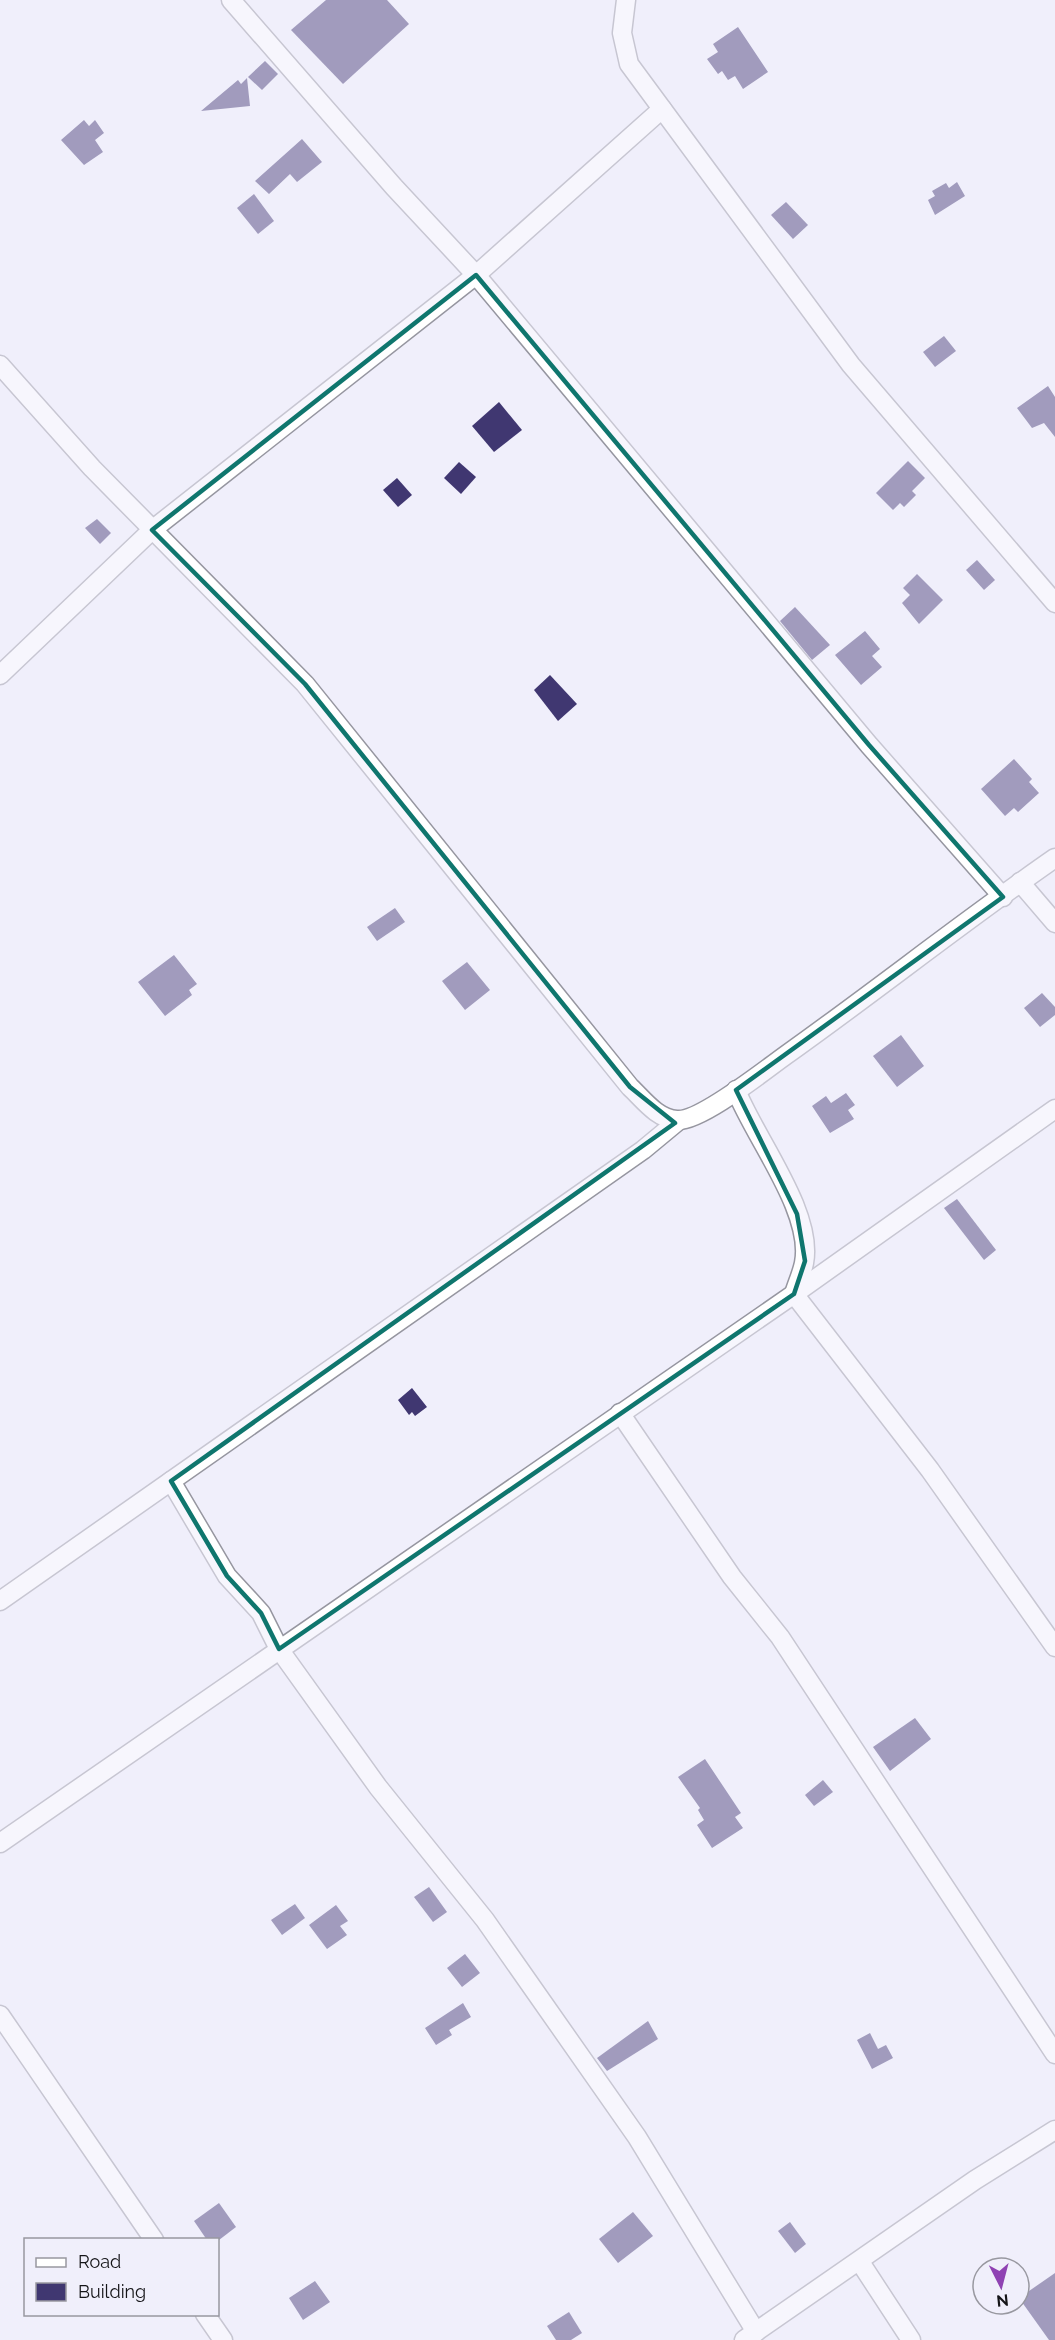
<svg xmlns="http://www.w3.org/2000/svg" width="1055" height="2340" font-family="Raleway,sans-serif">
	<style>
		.building { fill: #403771 }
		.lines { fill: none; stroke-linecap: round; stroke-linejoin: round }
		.street-casing { stroke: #9696a0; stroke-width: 21 }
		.street { stroke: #fff; stroke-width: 18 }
		.marked { fill: none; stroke: #0f766e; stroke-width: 4.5; stroke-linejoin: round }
	</style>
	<rect width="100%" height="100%" fill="#f0effb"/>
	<g class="building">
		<path d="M326,0H387L409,24L343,84L291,30Z"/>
		<path d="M738,27L768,72L743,89L735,76L728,80L722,71L718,74L707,59L718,52L713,44Z"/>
		<path d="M265,61L278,74L262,90L248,77Z"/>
		<path d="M247,78L250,106L201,111L238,80L241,84Z"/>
		<path d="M84,120L89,126L95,120L104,133L95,140L103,152L84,165L61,140Z"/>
		<path d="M302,139L322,162L297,182L290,174L269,194L255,181Z"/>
		<path d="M957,182L965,196L935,215L928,200L935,196L932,191L946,183L949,188Z"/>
		<path d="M254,194L274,221L258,234L237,208Z"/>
		<path d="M786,202L808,225L793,239L771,215Z"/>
		<path d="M944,336L956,351L935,367L923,352Z"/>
		<path d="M1048,386L1055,397V437L1044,423L1032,428L1017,408Z"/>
		<path d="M499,402L522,430L494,452L472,426Z"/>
		<path d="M908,461L925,478L912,491L916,495L904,507L900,503L893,510L876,493Z"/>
		<path d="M459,462L476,477L461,494L444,478Z"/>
		<path d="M397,478L412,495L398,507L383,490Z"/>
		<path d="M97,519L111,533L100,544L85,528Z"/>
		<path d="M977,560L995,580L984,590L966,570Z"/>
		<path d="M917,574L943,600L919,624L902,603L910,595L903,588Z"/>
		<path d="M795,607L830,645L812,660L780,621Z"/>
		<path d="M865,631L880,649L872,656L882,667L861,685L835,655Z"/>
		<path d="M550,675L577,704L558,721L534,690Z"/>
		<path d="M1014,759L1032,779L1029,782L1039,793L1018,812L1014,808L1005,816L981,789Z"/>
		<path d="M395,908L405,922L377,941L367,927Z"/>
		<path d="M174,955L197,984L189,990L192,995L165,1016L138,982Z"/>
		<path d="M467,962L490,990L465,1010L442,981Z"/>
		<path d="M1042,993L1055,1007V1015L1040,1027L1024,1008Z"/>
		<path d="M901,1035L924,1066L897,1087L873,1056Z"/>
		<path d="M846,1093L855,1105L848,1110L854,1119L830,1133L812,1106L826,1096L831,1103Z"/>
		<path d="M957,1199L996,1250L984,1260L944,1208Z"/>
		<path d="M412,1388L427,1407L415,1416L412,1412L409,1415L398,1400Z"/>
		<path d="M915,1718L931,1739L890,1771L873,1747Z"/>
		<path d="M705,1759L741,1813L735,1817L743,1828L712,1848L697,1825L704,1820L698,1810L700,1808L678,1777Z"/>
		<path d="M823,1780L833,1792L814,1806L805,1795Z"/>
		<path d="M429,1887L447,1912L433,1922L414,1897Z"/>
		<path d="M295,1904L305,1918L282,1935L271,1920Z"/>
		<path d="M336,1905L348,1921L340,1926L347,1935L327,1949L309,1925Z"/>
		<path d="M465,1954L480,1973L462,1987L447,1968Z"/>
		<path d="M463,2003L471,2017L449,2030L452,2035L436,2045L425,2028Z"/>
		<path d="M648,2021L658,2039L607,2071L597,2058Z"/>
		<path d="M870,2033L878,2049L886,2045L893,2058L872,2069L857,2040Z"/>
		<path d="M219,2203L236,2227L219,2240H207L194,2221Z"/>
		<path d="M633,2212L653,2236L618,2263L599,2239Z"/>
		<path d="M790,2222L806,2244L795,2253L778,2231Z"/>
		<path d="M1055,2273V2340H1049L1019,2298Z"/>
		<path d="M315,2281L330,2302L303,2320L289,2298Z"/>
		<path d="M569,2312L582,2333L571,2340H556L547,2326Z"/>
	</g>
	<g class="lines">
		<g class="street-casing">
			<g id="street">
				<path d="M231,0L394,187L476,275L869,745L1003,897"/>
				<path d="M626,0L622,33L629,64L851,365L1055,603"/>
				<path d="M0,365L92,468L305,684L630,1087C643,1099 657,1119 677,1120C700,1122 765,1070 786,1055C876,991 964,921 1055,858"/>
				<path d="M0,675L152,530L476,275L662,109"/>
				<path d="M1020,882L1055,923"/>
				<path d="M736,1090C754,1137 814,1212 804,1263C802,1273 797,1284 794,1294L930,1470L1055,1647"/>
				<path d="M620,1413L732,1577L780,1637L1055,2054"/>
				<path d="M171,1481L227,1576L261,1613L279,1649L378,1787L485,1920L637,2137L756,2332"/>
				<path d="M0,1601L643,1150L678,1121"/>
				<path d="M0,1843L794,1294L1055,1109"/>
				<path d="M0,2015L154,2240"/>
				<path d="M860,2262L911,2340"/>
				<path d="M205,2314L223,2340"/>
				<path d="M744,2340L975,2180L1055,2130"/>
			</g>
		</g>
		<use href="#street" class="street"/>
	</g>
	<path d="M0 0H1055V2340H0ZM476,275L869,745L1003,897L736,1090L797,1214L805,1261L794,1294L279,1649L261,1613L227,1576L171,1481L675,1123L630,1087L305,684L152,530Z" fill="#f0effb" fill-opacity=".55" fill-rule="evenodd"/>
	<path class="marked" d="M476,275L869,745L1003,897L736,1090L797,1214L805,1261L794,1294L279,1649L261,1613L227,1576L171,1481L675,1123L630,1087L305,684L152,530Z"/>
	<rect x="24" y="2238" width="195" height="78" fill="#f0effb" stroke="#9898a0" stroke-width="1.5"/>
	<rect x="36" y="2258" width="30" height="9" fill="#ffffff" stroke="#9898a0" stroke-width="1.5"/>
	<text x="78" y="2268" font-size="18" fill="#151518">Road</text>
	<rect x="36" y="2283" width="30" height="18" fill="#403771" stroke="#9898a0" stroke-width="1.5"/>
	<text x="78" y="2298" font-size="18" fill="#151518">Building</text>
	<g transform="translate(1001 2286) rotate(174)"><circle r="28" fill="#f0effb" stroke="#9898a0" stroke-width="1.5"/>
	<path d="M0-4.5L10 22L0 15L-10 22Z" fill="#8f42b3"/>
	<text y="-9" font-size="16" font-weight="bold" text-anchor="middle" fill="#151518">N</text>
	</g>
</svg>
